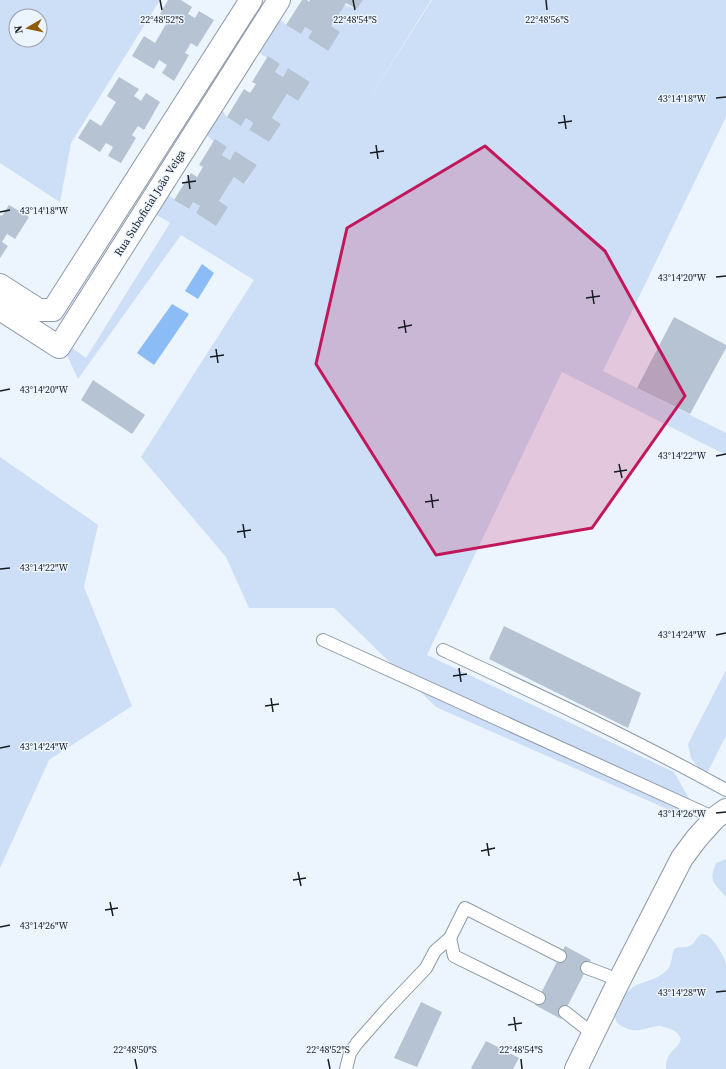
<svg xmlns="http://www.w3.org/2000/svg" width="726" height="1069" font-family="'Source Serif 4',serif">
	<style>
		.green { fill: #ccdff6; fill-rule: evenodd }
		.water { fill: #8bbcf5 }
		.building { fill: #b6c3d3 }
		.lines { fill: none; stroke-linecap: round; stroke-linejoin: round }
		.lane-casing { stroke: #8c99a8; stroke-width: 14 }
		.street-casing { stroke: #8c99a8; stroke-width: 24 }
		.lane { stroke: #fff; stroke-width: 12 }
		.street { stroke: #fff; stroke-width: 22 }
		.marked { fill: #c2185b; fill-opacity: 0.2; stroke: #c2185b; stroke-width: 3; stroke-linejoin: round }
		.ticks { fill: none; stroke: #181d23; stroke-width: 1.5 }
		.labels { text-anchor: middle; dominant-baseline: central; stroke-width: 3; stroke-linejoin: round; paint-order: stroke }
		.street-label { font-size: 11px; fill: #181d23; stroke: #ecf4fe }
		.ticks-label { font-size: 10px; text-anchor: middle; fill: #181d23; stroke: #ecf4fe; stroke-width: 3; stroke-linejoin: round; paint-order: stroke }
	</style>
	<rect width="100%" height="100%" fill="#ecf4fe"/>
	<g class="green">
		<path d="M0,0H160L71,143L60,202L0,163ZM16,16H40V40H16Z"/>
		<path d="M363,0H431L364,107L432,0H726V117L603,371L726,433V455L562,372L427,655L674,772L694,807L692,820L436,707L334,608H249L226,557L141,457L254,280L181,235L78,379L65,351L68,345L86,358L170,223L152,212L164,192L188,209L193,202L200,206L196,213L216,226L219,201L234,177L245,184L257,165L235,151L230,160L222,155L227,147L214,142L206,134L221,109L227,117L241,125L246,118L253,123L249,130L269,142L281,124L272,118L287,94L298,101L310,82L288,68L283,77L275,72L280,64L267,58L257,51L278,17L286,25L301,34L305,27L312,31L308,38L328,51L331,26L344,5L357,9Z"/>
		<path d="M0,457L98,525L84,587L132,706L49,760L0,868Z"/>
		<path d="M726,670V736L707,773L701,771L691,758L688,744Z"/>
		<path d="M726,859V897C715,883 708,883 716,863Z"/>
		<path d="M702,934C704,934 707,935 708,936C715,941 724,956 726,964V1069H666C666,1049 677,1052 681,1039C678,1033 676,1031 670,1029C667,1028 662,1026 658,1026C647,1027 639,1033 628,1029C624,1027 618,1025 616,1021C611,1010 625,993 633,987C643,981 657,980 666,971C673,964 671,957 674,949C679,946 685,948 690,946C696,943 695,937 702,934Z"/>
	</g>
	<g class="water">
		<path d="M202,264L214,273L198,299L185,291Z"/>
		<path d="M172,304L189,314L154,365L137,353Z"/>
	</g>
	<g class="building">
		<path d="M168,0H181L192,7L188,14L195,18L199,11L214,20L197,47L191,43L185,53L189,55L174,81L162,73L167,65L159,60L154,69L132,56L144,36L155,43L169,19L160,14Z"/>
		<path d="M302,0H307L309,2L310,0H363L357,9L346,3L331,26L340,32L328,51L308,38L312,31L305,27L301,34L286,25Z"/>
		<path d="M268,56L280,64L275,72L283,77L288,68L310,82L298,101L287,94L272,118L281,124L269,142L249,130L253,123L246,118L241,126L227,117L244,89L250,93L256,84L252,82Z"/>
		<path d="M119,77L139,89L134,96L141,101L146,93L160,102L144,130L138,126L132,135L136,138L121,163L108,156L113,147L106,143L100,152L78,138L90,119L101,126L116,102L107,96Z"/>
		<path d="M215,139L227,147L222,155L230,160L235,151L257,165L244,184L234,177L219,201L228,207L216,226L196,213L200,206L193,202L189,209L174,200L191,173L197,177L203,167L199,165Z"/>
		<path d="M9,205L29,217L15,239L7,234L2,242L8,246L0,258V215L2,216Z"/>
		<path d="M674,317L726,345V348L690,414L637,388Z"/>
		<path d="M93,380L145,415L132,434L81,400Z"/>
		<path d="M504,626L641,693L628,728L489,659Z"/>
		<path d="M565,946L591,960L561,1019L535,1005Z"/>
		<path d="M421,1002L442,1012L417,1067L394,1058Z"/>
		<path d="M486,1041L519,1058L513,1069H473L471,1068Z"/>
	</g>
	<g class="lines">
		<g class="lane-casing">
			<g id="lane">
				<path d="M323,640L715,818"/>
				<path d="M443,650C539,695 634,739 726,790"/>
				<path d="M450,938L454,956L539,998"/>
				<path d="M587,968L606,975L619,981"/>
				<path d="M565,1012L593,1034"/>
				<path d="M346,1069L350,1053L357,1043L387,1009L426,968L435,951L450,938L465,908L560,956"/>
			</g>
		</g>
		<g class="street-casing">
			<g id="street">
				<path d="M0,285L39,310H53L251,0"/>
				<path d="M0,309L59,347L279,0"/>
				<path d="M576,1069L619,981L682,858L697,838L715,818L726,810"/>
			</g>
		</g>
		<use href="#lane" class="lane"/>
		<use href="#street" class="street"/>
	</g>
	<path class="marked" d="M485,146L605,251L685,396L592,528L436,555L316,364L347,228Z"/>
	<path class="ticks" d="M160,0L162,10M353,0L355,10M546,0L547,10M716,98L726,97M564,115L566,129M558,123L572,121M376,145L378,159M370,153L384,151M188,175L190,189M182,183L196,181M0,212L10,210M716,277L726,276M592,290L594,304M586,298L600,296M404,320L406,333M398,328L412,325M216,349L218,363M210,357L224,355M0,391L10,389M716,456L726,454M619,464L622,478M614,472L627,470M431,494L433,508M425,502L439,500M243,524L245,538M237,532L251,530M0,569L10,568M716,635L726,633M459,668L461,682M453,676L467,674M271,698L273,712M265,706L279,704M0,748L10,746M716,813L726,812M487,843L489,856M481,851L495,848M298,872L301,886M293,880L306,878M110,902L113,916M105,910L118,908M0,927L10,925M716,992L726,991M514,1017L516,1031M508,1025L522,1023M135,1059L137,1069M328,1059L330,1069M521,1059L522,1069"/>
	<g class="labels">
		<g class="street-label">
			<text transform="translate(150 203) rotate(-58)">Rua Suboficial João Veiga</text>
		</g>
	</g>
	<g class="ticks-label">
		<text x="162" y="23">22°48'52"S</text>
		<text x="355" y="23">22°48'54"S</text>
		<text x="547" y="23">22°48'56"S</text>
		<text x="682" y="102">43°14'18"W</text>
		<text x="44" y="214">43°14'18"W</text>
		<text x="682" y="281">43°14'20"W</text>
		<text x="44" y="393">43°14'20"W</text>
		<text x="682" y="459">43°14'22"W</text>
		<text x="44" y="571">43°14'22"W</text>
		<text x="682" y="638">43°14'24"W</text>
		<text x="44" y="750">43°14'24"W</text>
		<text x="682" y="817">43°14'26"W</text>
		<text x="44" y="929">43°14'26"W</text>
		<text x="682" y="996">43°14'28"W</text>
		<text x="135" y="1053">22°48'50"S</text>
		<text x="328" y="1053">22°48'52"S</text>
		<text x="521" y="1053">22°48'54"S</text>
	</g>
	<g transform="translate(28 28) rotate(261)"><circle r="19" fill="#ecf4fe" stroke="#979ea6"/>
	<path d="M0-3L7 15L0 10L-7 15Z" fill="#8e5d09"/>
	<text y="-6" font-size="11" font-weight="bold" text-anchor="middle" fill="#181d23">N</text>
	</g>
</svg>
